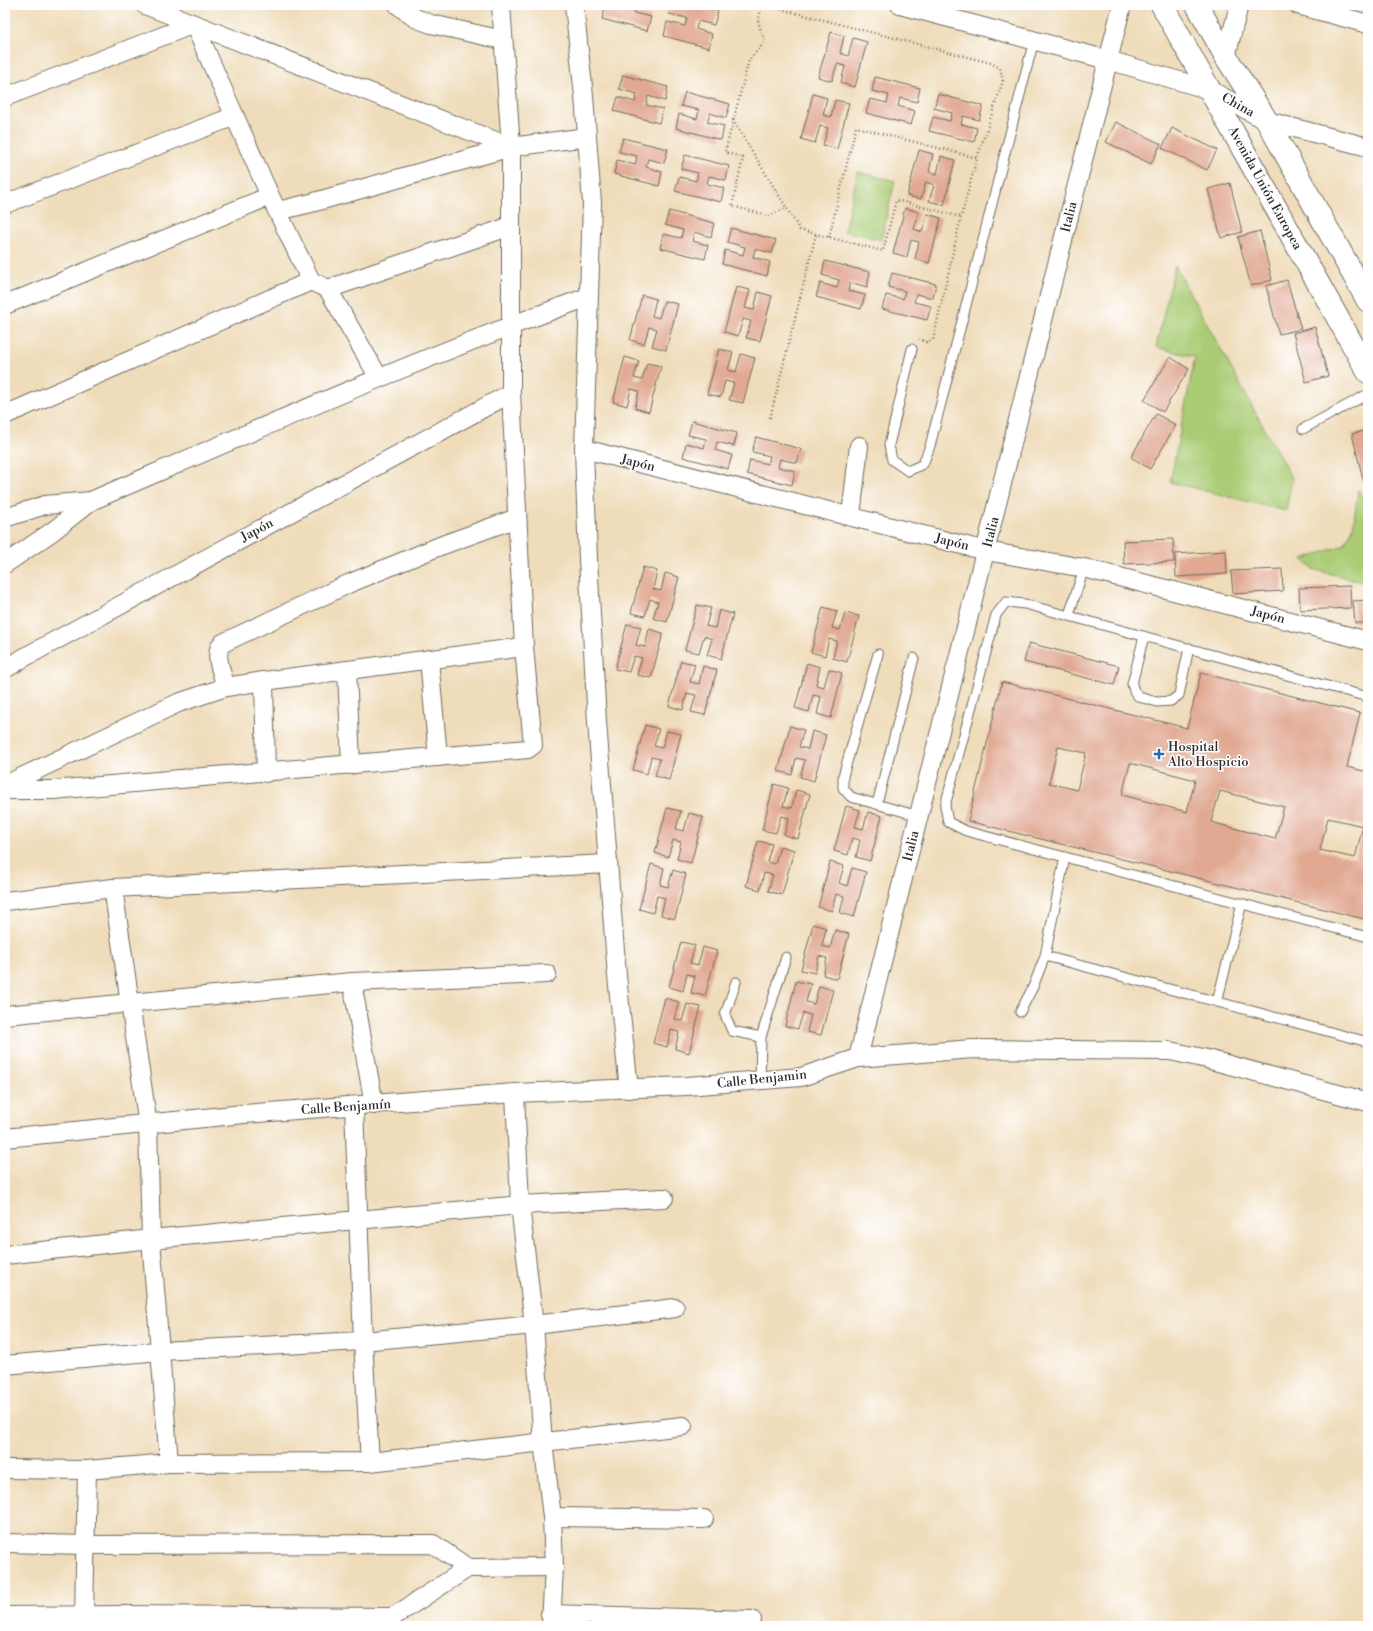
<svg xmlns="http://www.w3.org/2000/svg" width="1373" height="1631" font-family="'Libre Bodoni',serif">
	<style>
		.park { fill: #aacc75; stroke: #6a7c50 }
		.building { fill: #e1a892; fill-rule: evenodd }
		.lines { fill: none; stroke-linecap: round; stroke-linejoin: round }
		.service-casing { stroke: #70695d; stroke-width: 11 }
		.minor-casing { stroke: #70695d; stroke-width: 20 }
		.tertiary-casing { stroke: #70695d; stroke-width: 24 }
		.path { stroke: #70695d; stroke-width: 2.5; stroke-dasharray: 1 3; stroke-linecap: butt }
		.service { stroke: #fff; stroke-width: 9 }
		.minor { stroke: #fff; stroke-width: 18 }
		.tertiary { stroke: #fff; stroke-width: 22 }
		.poi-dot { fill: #1f6fb2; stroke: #fff; stroke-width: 1.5 }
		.labels { text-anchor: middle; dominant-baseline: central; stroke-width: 3; stroke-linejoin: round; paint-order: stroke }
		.street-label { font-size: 13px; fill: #2b2b2b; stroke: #fff }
		.poi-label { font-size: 13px; fill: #2b2b2b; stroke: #fff; text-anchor: start }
	</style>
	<rect width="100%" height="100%" fill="#fff"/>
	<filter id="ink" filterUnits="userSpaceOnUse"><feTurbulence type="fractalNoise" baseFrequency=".025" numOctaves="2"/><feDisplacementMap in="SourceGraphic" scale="8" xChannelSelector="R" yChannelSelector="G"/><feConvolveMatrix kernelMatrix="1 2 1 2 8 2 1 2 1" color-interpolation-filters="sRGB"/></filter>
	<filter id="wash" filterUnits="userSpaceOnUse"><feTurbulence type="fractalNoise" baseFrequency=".012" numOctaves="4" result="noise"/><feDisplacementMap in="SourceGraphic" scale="16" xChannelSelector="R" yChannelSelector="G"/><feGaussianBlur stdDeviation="0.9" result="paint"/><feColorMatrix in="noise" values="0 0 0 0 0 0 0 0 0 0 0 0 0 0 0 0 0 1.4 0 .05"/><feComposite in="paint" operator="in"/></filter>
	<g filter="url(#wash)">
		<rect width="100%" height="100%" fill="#efdcba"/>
		<g class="park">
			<path d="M858,172L895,181L881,240L844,231Z"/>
			<path d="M1175,266L1292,479L1286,511L1170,482L1195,357L1156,347Z"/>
			<path d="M1358,490L1368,507V583L1312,569L1303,559L1344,545L1353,528Z"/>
		</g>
		<g id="blocks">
			<g class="building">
				<path d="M606,5L623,10L624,5H636L634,13L651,17L647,31L602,19Z"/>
				<path d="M641,5H654L653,8Z"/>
				<path d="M672,5H694L718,11L714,25L698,21L696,29L712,34L709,48L664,36L667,22L685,26L687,18L669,14Z"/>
				<path d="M831,32L844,36L840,53L848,56L853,38L867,42L855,87L841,83L845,66L837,64L832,81L818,77Z"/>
				<path d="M623,75L668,87L665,101L648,96L646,105L663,109L659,123L614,111L618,97L635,102L637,94L619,89Z"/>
				<path d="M875,77L920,88L917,102L900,98L898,106L915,111L911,125L866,113L870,99L887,103L889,95L872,91Z"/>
				<path d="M685,92L730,104L726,118L710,113L707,122L724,126L721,140L676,128L679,114L697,119L699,110L681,106Z"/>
				<path d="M813,94L827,98L823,115L831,117L835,100L849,103L837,149L823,145L828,128L820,126L815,143L801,139Z"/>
				<path d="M938,94L983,106L979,120L963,116L961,124L977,128L974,142L929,131L933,117L950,121L952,113L934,108Z"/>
				<path d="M1116,122L1161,144L1151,164L1106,142Z"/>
				<path d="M1172,128L1217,150L1207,170L1162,148Z"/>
				<path d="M623,138L668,149L664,163L648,159L646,167L662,172L659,186L614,174L617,160L635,165L637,156L619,152Z"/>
				<path d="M919,150L933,154L929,172L937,174L941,156L955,160L944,205L929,201L934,185L926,182L921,199L907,196Z"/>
				<path d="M685,155L729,166L726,180L709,176L707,184L724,188L721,202L675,191L679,177L696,181L698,173L681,169Z"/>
				<path d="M1230,183L1242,232L1221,238L1208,189Z"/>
				<path d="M905,208L919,212L914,229L922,232L927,214L941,218L929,263L915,259L919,242L911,240L907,257L893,253Z"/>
				<path d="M669,211L714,223L711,237L694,232L692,241L708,245L705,259L660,248L663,234L681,238L683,230L665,225Z"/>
				<path d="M731,228L776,240L772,253L755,249L753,257L770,262L767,276L722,264L725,250L743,255L745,247L727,242Z"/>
				<path d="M1260,231L1272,280L1251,286L1238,237Z"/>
				<path d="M825,261L870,272L867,287L850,282L848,291L865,295L861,309L816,297L820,283L837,288L839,280L822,275Z"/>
				<path d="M892,273L936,284L933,298L916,294L914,302L931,306L927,320L882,309L886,295L903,299L905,291L888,287Z"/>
				<path d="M1287,280L1301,329L1279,334L1266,286Z"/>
				<path d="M736,287L750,290L745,308L754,310L758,292L772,296L760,341L746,338L751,321L743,319L738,336L724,332Z"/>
				<path d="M642,295L656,299L652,316L659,318L664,301L678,304L666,350L652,346L657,329L649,327L644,344L630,340Z"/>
				<path d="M1315,327L1328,376L1306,382L1293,333Z"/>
				<path d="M719,349L733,352L728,370L736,372L741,354L755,358L743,403L729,400L734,383L725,381L721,397L707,394Z"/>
				<path d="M625,357L639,361L634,378L642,380L647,363L661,366L649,412L635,408L639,391L631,389L627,406L613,402Z"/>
				<path d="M1170,357L1189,369L1163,412L1144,400Z"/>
				<path d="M1156,414L1176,425L1150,469L1131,457Z"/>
				<path d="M692,421L737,433L734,446L717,442L715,450L732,455L728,469L683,457L686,443L704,448L706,439L688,435Z"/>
				<path d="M1368,430V482L1364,483L1352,434Z"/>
				<path d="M756,437L801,449L797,463L780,459L778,467L795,471L792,485L747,474L750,460L768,464L770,456L752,452Z"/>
				<path d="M1173,539L1174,562L1124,564L1123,541Z"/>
				<path d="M1226,551L1227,574L1176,577L1175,554Z"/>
				<path d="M643,567L657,571L653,589L661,591L665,573L679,577L667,622L653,618L658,602L650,599L645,616L631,613Z"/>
				<path d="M1282,569L1283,591L1233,594L1231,571Z"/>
				<path d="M1350,586L1351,608L1300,610L1299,588Z"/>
				<path d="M1368,600V623H1355L1353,601Z"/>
				<path d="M697,605L711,608L706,626L715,628L719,610L733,614L721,659L707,655L712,639L704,636L699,653L685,650Z"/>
				<path d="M823,607L837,611L832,628L840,630L845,613L859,616L847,662L833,658L837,641L829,639L825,656L811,652Z"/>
				<path d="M627,624L641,627L636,645L645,647L649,629L663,633L651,678L637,675L642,658L634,656L629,672L615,669Z"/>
				<path d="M1029,643L1119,666L1114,685L1024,662Z"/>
				<path d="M681,661L695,664L690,682L699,684L703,666L717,670L705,715L691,712L696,695L687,693L683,710L669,706Z"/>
				<path d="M807,663L820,667L816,685L824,687L829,669L842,673L831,718L817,714L821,697L813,695L809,712L795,708Z"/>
				<path d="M1201,673L1360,713L1347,767L1368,772V920L968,821L1002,682L1187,728ZM1058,747L1086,753L1077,790L1049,783ZM1130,763L1195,780L1187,812L1122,795ZM1220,791L1284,807L1275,839L1211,822ZM1328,818L1363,826L1355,858L1320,850Z"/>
				<path d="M645,725L659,729L654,746L662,748L667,731L681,734L669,780L655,776L660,759L651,757L647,774L633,770Z"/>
				<path d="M790,726L804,730L799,747L808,749L812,731L826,735L814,781L800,777L805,760L796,758L792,775L778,771Z"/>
				<path d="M774,784L788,788L783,806L792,808L796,790L810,794L798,839L784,835L789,818L781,816L776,833L762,830Z"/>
				<path d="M846,806L860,810L855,827L863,829L868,812L882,816L870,861L856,857L860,840L852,838L848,855L834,851Z"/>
				<path d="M667,808L681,811L676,829L684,831L689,813L703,817L691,863L677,859L681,842L673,840L668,857L655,853Z"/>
				<path d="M758,841L772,844L767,862L775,864L780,846L794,850L782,895L768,891L773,875L764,873L760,890L746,886Z"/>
				<path d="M830,862L844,866L839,883L847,886L852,868L866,872L854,917L840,913L844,896L836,894L832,911L818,907Z"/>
				<path d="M651,864L664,868L660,885L668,887L673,870L686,874L675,919L661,915L665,898L657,896L653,913L639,909Z"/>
				<path d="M813,924L826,928L822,946L830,948L835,930L849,934L837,979L823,975L827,958L819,956L815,973L801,970Z"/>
				<path d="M681,942L695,945L690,963L698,965L703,947L717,951L705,996L691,993L695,976L687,974L683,991L669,987Z"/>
				<path d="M796,981L811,984L806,1002L814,1004L819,986L833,990L821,1035L807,1032L811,1015L803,1013L798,1029L785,1026Z"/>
				<path d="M665,998L679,1002L674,1019L682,1021L687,1004L701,1007L689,1053L675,1049L679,1032L671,1030L667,1047L653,1043Z"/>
			</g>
		</g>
	</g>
	<g filter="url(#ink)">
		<use href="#blocks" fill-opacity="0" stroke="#70695d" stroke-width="1"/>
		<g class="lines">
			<g class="service-casing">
				<g id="service">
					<path d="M912,349L889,445L892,460L908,471L923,464L930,446L1034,40"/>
					<path d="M1303,429L1368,394"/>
					<path d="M1069,615L1084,568"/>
					<path d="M1144,636L1132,684L1134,691L1139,697L1157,702L1171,701L1179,695L1189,648"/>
					<path d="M878,654L843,776V788L851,797L919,816"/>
					<path d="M1368,697L1025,604L1006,602L996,615L945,806L948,822L966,831L1368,937"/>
					<path d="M877,804L914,658"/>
					<path d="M1045,956L1368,1042"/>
					<path d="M736,982L725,1015L732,1031L761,1037"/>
					<path d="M1217,1002L1242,903"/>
					<path d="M1020,1012L1033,987L1045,956L1065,857"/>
					<path d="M760,1081L761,1037L786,957"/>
				</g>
			</g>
			<g class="minor-casing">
				<g id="minor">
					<path d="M145,5L511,147"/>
					<path d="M398,5L415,18L431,24L503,40"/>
					<path d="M574,5L584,96L592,203L584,449L588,559L597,722L617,976L629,1089"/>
					<path d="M900,5L1108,60L1210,90L1267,121L1368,147"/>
					<path d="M1298,5L1368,24"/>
					<path d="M1226,57L1239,5"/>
					<path d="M5,97L194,24L270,196L311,281L328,289L379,378"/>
					<path d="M5,204L235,116"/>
					<path d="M278,211L311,203L511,147L587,137"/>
					<path d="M328,289L511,226"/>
					<path d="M5,305L270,196"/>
					<path d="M5,415L311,281"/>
					<path d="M584,449L986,551L1084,568L1368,641"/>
					<path d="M851,516L859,446"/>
					<path d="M5,518L45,505L91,501C256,430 419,358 588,297"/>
					<path d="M5,564L53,531L91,501"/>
					<path d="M429,659L438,757"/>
					<path d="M5,669L25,657L511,393"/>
					<path d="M347,670L351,765"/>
					<path d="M264,681L266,773"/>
					<path d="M226,687C223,676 212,652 223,643L348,584L440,546L517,518"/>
					<path d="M5,785L178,703L226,687L264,681L524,647"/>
					<path d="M5,790H53L528,749L533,745L524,647L511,393V147L501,5"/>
					<path d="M113,888L148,1125L151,1239L169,1463"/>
					<path d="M5,901L113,888L608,864"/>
					<path d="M352,982L374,1105"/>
					<path d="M5,1015L352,982L547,974"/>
					<path d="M858,1058L1122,5"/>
					<path d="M515,1093L520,1205L534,1325L543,1442L552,1517L554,1567L551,1626"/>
					<path d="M354,1107L363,1341L370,1462"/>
					<path d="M5,1138L244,1114L515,1093L687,1086L801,1077L858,1058L973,1049L1170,1051L1207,1059L1368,1102"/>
					<path d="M5,1255L151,1239L520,1205L664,1198"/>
					<path d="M5,1365L160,1351L363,1341L534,1325L675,1308"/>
					<path d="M5,1469L87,1470L169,1463L370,1462L683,1426"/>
					<path d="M552,1517L704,1519"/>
					<path d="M5,1543L85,1545L433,1544L468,1568L554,1567"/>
					<path d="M550,1614L752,1620"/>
					<path d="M5,1616L124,1615L393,1617L468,1568"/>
					<path d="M84,1616L87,1470"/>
				</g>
			</g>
			<g class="tertiary-casing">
				<g id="tertiary">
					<path d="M1162,5L1368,372"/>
					<path d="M1197,5L1226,57L1267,121L1368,301"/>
				</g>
			</g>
			<g class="path">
				<path d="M762,5L758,22L765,42L749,60L725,152L743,158L732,206L769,216L786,208"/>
				<path d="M765,5L991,63L1000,68L1003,81L977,158L961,217L933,340L926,342L919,339"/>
				<path d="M733,120L800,230L883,251L896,200L961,217"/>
				<path d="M829,237L856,127L977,158"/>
				<path d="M770,418L816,234"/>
			</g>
			<use href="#service" class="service"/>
			<use href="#minor" class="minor"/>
			<use href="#tertiary" class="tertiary"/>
		</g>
	</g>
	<path class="poi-dot" d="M1157 748h4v4h4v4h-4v4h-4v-4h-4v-4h4z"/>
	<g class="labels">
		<g class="street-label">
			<text transform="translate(1238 105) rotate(29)">China</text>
			<text transform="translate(1265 188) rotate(61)">Avenida Unión Europea</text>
			<text transform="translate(1069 217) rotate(-76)">Italia</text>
			<text transform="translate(638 463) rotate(14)">Japón</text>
			<text transform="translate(257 530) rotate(-28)">Japón</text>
			<text transform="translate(991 532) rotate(-76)">Italia</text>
			<text transform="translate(952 542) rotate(14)">Japón</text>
			<text transform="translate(1268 615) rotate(15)">Japón</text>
			<text transform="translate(911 846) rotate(-76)">Italia</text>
			<text transform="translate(762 1079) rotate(-6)">Calle Benjamin</text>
			<text transform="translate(346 1107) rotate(-4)">Calle Benjamín</text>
		</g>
		<g class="poi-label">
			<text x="1168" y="747">Hospital<tspan x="1168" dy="15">Alto Hospicio</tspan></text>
		</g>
	</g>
	<rect width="1373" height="1631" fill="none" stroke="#fff" stroke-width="20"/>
</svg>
